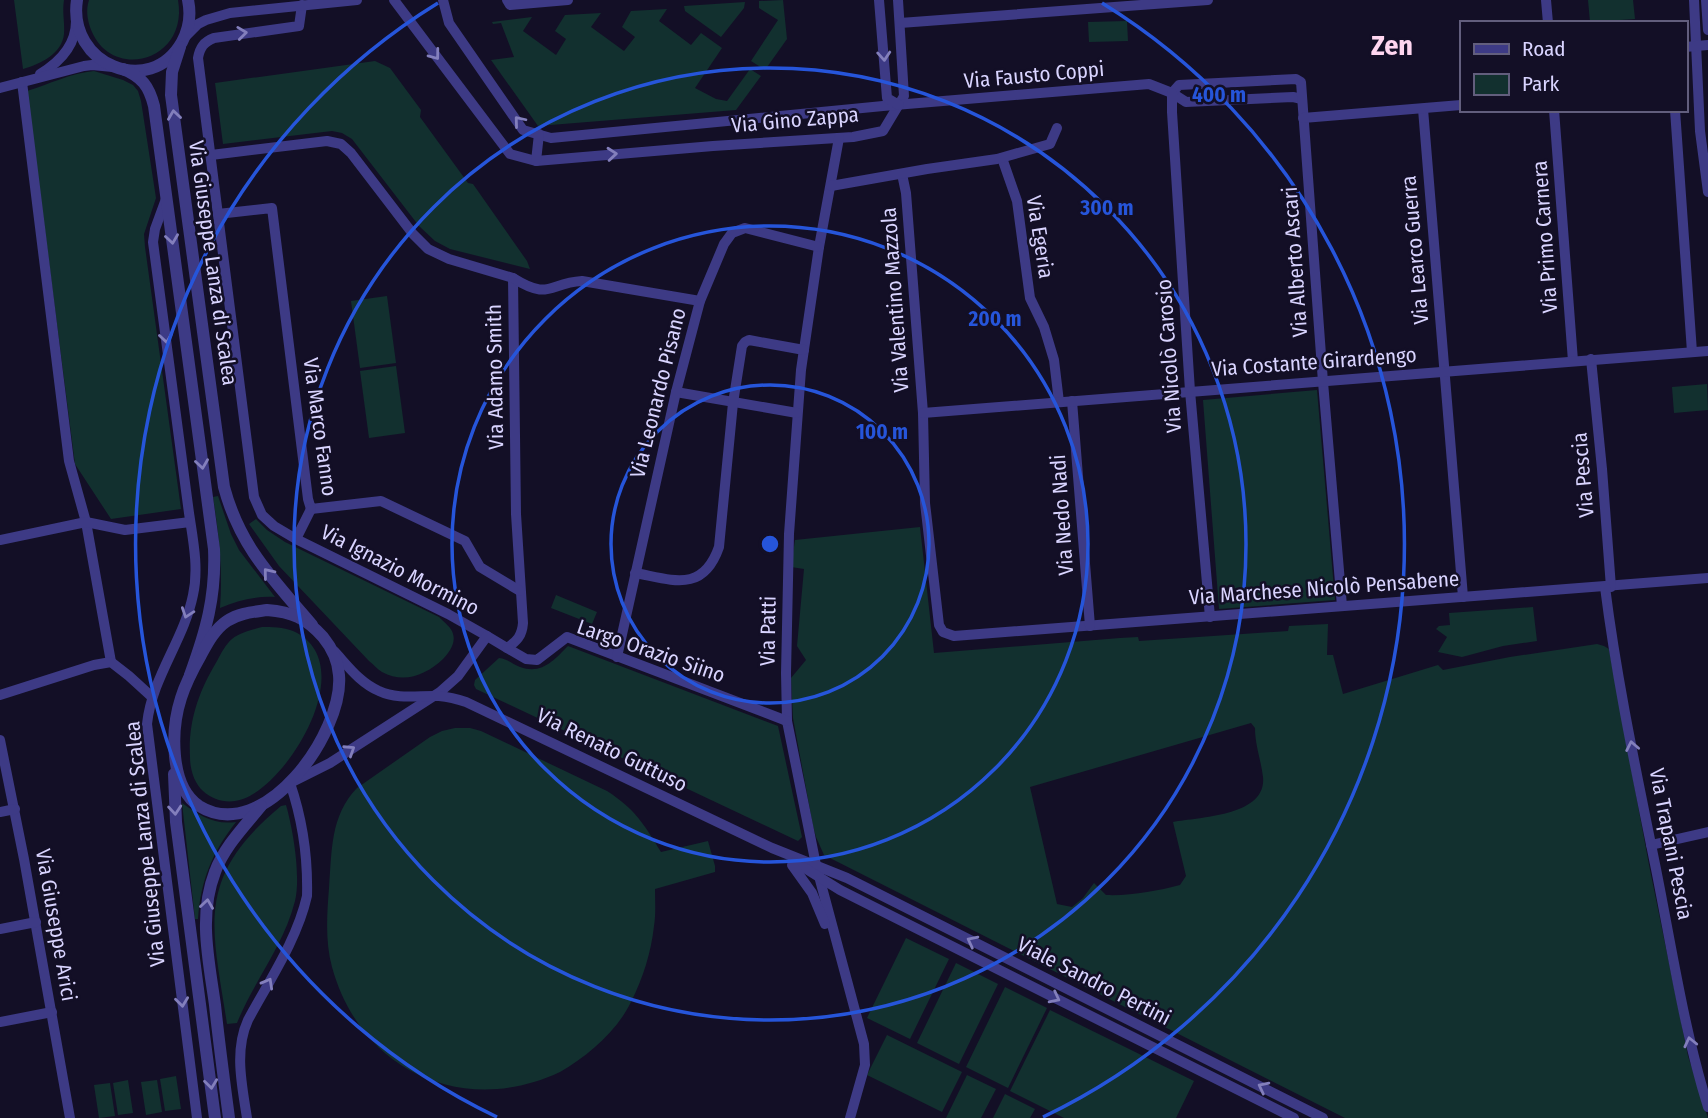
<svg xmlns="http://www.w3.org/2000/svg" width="1708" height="1118" font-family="'Fira Sans Condensed',sans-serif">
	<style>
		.green { fill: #12302f; fill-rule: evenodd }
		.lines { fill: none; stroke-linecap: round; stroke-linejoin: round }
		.minor { stroke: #3d3a85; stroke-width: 10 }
		.tertiary { stroke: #3d3a85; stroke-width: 12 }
		.oneway { stroke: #837fbc }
		.ring { fill: none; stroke: #2655da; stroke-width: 3.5 }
		.labels { text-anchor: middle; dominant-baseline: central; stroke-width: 5; stroke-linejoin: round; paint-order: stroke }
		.street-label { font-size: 21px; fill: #d9d4ff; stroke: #130f26 }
		.district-label { font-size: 28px; font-weight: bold; fill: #ffd6f0; stroke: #130f26 }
		.centre { fill: #2655da; stroke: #130f26; stroke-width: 3.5 }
		.ring-label { font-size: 21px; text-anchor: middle; font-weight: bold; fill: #2655da; stroke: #130f26; stroke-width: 5; stroke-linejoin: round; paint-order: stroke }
	</style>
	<rect width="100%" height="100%" fill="#130f26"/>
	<g class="green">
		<path d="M14,0H64C62,12 65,23 64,34C62,54 40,64 23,69Z"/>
		<path d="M89,0H178C189,62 109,83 90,27C87,18 86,9 89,0Z"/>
		<path d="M783,0L787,39L765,70L751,61L778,20L759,8V1Z"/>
		<path d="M1588,0H1633L1635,19L1590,22Z"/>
		<path d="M745,2L744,8L721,37L685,11L684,6Z"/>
		<path d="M667,9L659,21L691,45L701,33L722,48L695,88L716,99L727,101L750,69L761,76L736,110L538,126L491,60L514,57L501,23L493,24L492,22L532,17L523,31L556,55L566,39L555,31L565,15L601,13L591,27L624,51L635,37L622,27L631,11Z"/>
		<path d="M1127,21L1128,41L1089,42L1088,22Z"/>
		<path d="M375,61L390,68L421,110L420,117L468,183L473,184L527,261L530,269L450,249L435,241L419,226L352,139L342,133L332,131L223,144L215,83Z"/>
		<path d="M94,71L123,80L133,85L138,91L141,101L156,198L144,234L145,247L181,509L111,519L75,464L27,91C50,84 71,73 94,71Z"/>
		<path d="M387,296L396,363L360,368L351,301Z"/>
		<path d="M396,366L405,433L369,438L360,371Z"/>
		<path d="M1707,384L1708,410L1674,413L1672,387Z"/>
		<path d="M1317,390L1335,600L1219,609L1203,400Z"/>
		<path d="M218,496L231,534L239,550L275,597C256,596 238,600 220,608C223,569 219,536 213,497Z"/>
		<path d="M256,519L267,530L285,542L439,617C444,622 452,628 453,634C456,643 449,653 443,659C426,675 404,684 382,672C377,669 373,664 369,661L279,566L249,524Z"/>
		<path d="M920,527L934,653L1120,638L1138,637L1139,641L1288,631L1289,626L1328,624L1327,655H1333L1343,694L1438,665L1443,670L1510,657L1597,644L1604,646L1609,649L1649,865L1688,1056L1708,1118H1345L824,855L816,837L813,826L793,718L791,678L806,660L797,646L804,569L791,567L795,540ZM1251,723L1255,728C1255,745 1261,760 1263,777C1267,816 1200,817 1173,822L1186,876L1180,885C1157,891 1131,896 1106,895L1094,883L1083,898L1072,907L1057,904L1030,787Z"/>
		<path d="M556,595L597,612L592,624L551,608Z"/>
		<path d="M1533,607L1537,641L1503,646L1462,657L1438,652L1447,637L1436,629L1439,626L1450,625L1449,613Z"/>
		<path d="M262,627C272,627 283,627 293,631C362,662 290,782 243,799C229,804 214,801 203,791C194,783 190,769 190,757C188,721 199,691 217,661C221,653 226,644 232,639C240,632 252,630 262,627Z"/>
		<path d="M568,646L778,726L802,837L798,841L476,689L474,685L475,680L499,658C508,659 512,664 520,667C542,675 554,660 568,646Z"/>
		<path d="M455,728H470L481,731L607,791C635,809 644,824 661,852L708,841L715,866V872L655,889C655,901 656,914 654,926C651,953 643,978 631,1002C617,1031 588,1056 560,1072C462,1118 360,1070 332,967C325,941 327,914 329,888C332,851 330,816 357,788L430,737L442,731Z"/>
		<path d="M182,803C200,816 214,825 236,822C212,853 201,879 198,919H195Z"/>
		<path d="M286,805C293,829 301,876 295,901C284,945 254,981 237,1023L227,1024C212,926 194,878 281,806Z"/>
		<path d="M906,938L949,959L910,1039L867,1018Z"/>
		<path d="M956,963L998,984L959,1064L917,1043Z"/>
		<path d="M1005,987L1047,1008L1008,1088L966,1067Z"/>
		<path d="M1050,1010L1194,1081L1176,1118H1064L1010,1091Z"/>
		<path d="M887,1035L962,1072L942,1112L867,1075Z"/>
		<path d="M967,1075L996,1089L981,1118H946Z"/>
		<path d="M176,1076L181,1109L165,1111L160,1079Z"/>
		<path d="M128,1080L133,1113L118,1115L113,1083Z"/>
		<path d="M157,1080L162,1112L146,1115L141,1082Z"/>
		<path d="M110,1083L115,1116L99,1118L94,1085Z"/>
		<path d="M1005,1094L1035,1109L1030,1118H993Z"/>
	</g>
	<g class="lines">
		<g class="minor">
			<path d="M394,0L510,154L536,161L713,146L853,137L883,131L904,96L898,0"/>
			<path d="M443,0L449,23L523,130L551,138L883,106L1149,84L1172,93L1186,102L1293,97L1302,99"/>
			<path d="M507,0L510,5L568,0"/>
			<path d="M879,0L887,98L899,105"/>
			<path d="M1546,0L1548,23"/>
			<path d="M1694,0L1700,131L1708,192"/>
			<path d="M1706,0L1708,30"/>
			<path d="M302,5L299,26L214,38C204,42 200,47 198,58L254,497L262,515L274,526L296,539L448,614L487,636"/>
			<path d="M900,23L1208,0"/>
			<path d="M186,36L198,24L206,20L230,13L357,0"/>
			<path d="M1685,47L1708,45"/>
			<path d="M40,74C60,62 76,45 76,21"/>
			<path d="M22,82L69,461L86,522L111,662"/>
			<path d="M0,88L84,66L92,65L113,67"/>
			<path d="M1172,93L1179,85L1296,79L1301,82L1323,382L1342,606"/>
			<path d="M1172,93V112L1190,391L1210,617"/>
			<path d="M1423,109L1463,597"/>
			<path d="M1554,110L1573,361"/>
			<path d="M1675,110L1692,352"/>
			<path d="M1303,118L1461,105"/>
			<path d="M839,138L819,247L801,370L789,534L786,673L787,721L816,865L864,1044L865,1065L850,1118"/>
			<path d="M211,155L327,141L341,144L351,153L413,234L428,249L449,259L513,278L516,514L523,623C522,636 517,641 507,648L487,636L458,676L440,692L330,763L290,783C302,818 308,858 307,896C297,940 269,981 248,1020C234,1051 242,1085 247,1118"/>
			<path d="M1002,158L1017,201L1030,298L1044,327L1054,360L1059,402"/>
			<path d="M536,161L539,134"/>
			<path d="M902,174L906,193L923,413L925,503L939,625L943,632L954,636L1708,578"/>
			<path d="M831,186L927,169L997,159L1050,144L1057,128"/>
			<path d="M166,199L155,229L153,242L189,513C193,540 199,568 193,595C184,640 152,677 147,724L197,1118"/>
			<path d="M218,214L272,208L308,499L311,509L381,501L465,541L480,567L520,591"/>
			<path d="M513,278C550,301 548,283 582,281L700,301"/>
			<path d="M1591,359L1602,469L1611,587"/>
			<path d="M676,392L797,413"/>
			<path d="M1072,401L1090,626"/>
			<path d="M923,413L1708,351"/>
			<path d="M296,539L311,509"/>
			<path d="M0,540L86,522L125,530L190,522"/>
			<path d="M635,573C673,580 703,593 719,547L733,403L742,346L745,342L749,340L804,350"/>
			<path d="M1605,587C1617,682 1637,775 1656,869C1672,949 1684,1030 1708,1107"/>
			<path d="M507,648L526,659L537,660L567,637L787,721"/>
			<path d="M334,651C348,666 360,683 379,691C398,700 420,695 439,696C449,697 457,699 466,702L772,848L847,878L1323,1118"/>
			<path d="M617,657L676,392L700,301L724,244L732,233L745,228L819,247"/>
			<path d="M0,695L94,665L111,662L129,676L152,697"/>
			<path d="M0,740L24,859L70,1118"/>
			<path d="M0,812L15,809"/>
			<path d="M1651,845L1708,832"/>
			<path d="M795,862L840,890L1294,1118"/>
			<path d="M792,865L812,893L825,924"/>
			<path d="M0,929L36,922"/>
			<path d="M0,1022L52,1012"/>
		</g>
		<g class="tertiary">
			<path d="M77,0C67,64 150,99 182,42C189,29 191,14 188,0"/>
			<path d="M180,47L172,72L171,95L224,487C240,547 273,579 312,625"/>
			<path d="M123,69C142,77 149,86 154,106L214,549C216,597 206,631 190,675"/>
			<path d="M267,610C292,612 306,618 323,637C332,648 338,660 339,675C344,732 264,846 199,806C169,786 171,729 181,698C186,682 193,669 201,655C208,642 215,629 227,621C239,613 253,612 267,610Z"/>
			<path d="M174,774L176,822L215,1118"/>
			<path d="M229,1118C224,1080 219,1043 215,1005C209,961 198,916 215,872C224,847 244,827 261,806"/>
		</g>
	</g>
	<defs><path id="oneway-chevron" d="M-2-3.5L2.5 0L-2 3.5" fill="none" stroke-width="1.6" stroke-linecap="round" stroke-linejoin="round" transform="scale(1.75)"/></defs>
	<g class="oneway">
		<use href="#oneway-chevron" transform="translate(242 33) rotate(-7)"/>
		<use href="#oneway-chevron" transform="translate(435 55) rotate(53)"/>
		<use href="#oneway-chevron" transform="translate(884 56) rotate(86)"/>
		<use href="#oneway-chevron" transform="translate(174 115) rotate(-98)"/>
		<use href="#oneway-chevron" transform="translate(519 121) rotate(-130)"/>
		<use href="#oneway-chevron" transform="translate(612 154) rotate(-5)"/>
		<use href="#oneway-chevron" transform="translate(172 239) rotate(82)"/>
		<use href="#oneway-chevron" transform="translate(166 338) rotate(82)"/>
		<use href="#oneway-chevron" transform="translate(202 464) rotate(82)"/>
		<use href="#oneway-chevron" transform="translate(268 573) rotate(-129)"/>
		<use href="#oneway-chevron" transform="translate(187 613) rotate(109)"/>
		<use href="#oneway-chevron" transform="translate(1632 746) rotate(-101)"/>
		<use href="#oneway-chevron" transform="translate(350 750) rotate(-33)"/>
		<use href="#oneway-chevron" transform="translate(175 810) rotate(85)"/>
		<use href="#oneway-chevron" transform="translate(207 904) rotate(-82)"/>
		<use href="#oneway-chevron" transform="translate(972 941) rotate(-153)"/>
		<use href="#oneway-chevron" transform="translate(268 983) rotate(-61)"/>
		<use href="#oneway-chevron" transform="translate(1055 998) rotate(27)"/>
		<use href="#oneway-chevron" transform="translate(182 1002) rotate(83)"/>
		<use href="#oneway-chevron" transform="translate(1690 1042) rotate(-103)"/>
		<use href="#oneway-chevron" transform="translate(211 1084) rotate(83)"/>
		<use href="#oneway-chevron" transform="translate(1263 1087) rotate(-153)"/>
	</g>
	<g class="ring">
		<circle cx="770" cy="544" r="159"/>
		<circle cx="770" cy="544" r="318"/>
		<circle cx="770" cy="544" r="476"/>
		<path d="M497 1117A635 635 0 0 1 438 3M1102 3A635 635 0 0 1 1043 1117"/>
	</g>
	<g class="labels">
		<g class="street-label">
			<text transform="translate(1034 75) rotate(-5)">Via Fausto Coppi</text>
			<text transform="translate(795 120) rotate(-5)">Via Gino Zappa</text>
			<text transform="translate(1040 237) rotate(81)">Via Egeria</text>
			<text transform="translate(1545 237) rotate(-94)">Via Primo Carnera</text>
			<text transform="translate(1415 250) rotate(-95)">Via Learco Guerra</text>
			<text transform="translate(1295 262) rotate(-94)">Via Alberto Ascari</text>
			<text transform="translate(213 263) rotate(82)">Via Giuseppe Lanza di Scalea</text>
			<text transform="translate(895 300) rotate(-94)">Via Valentino Mazzola</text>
			<text transform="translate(1169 356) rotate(-94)">Via Nicolò Carosio</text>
			<text transform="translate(1314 362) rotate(-4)">Via Costante Girardengo</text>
			<text transform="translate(495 377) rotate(-91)">Via Adamo Smith</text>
			<text transform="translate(658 393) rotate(-76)">Via Leonardo Pisano</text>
			<text transform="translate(320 427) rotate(82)">Via Marco Fanno</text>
			<text transform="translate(1583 475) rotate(-95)">Via Pescia</text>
			<text transform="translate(1062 515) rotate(-94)">Via Nedo Nadi</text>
			<text transform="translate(400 570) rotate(27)">Via Ignazio Mormino</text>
			<text transform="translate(1324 588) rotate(-4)">Via Marchese Nicolò Pensabene</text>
			<text transform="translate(768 631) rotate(-89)">Via Patti</text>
			<text transform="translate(651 651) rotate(19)">Largo Orazio Siino</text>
			<text transform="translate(612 750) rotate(26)">Via Renato Guttuso</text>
			<text transform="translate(145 844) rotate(-96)">Via Giuseppe Lanza di Scalea</text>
			<text transform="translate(1671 844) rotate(79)">Via Trapani Pescia</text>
			<text transform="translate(56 925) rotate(80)">Via Giuseppe Arici</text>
			<text transform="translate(1094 981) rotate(27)">Viale Sandro Pertini</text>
		</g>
		<g class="district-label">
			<text x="1392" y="45">Zen</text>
		</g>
	</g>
	<circle cx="770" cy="544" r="10" class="centre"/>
	<g class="ring-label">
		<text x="1219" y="102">400 m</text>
		<text x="1107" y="215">300 m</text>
		<text x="995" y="326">200 m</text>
		<text x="882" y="439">100 m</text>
	</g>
	<rect x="1460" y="21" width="228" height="91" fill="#130f26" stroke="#625e7d" stroke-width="2"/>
	<rect x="1474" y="44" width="35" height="10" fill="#3d3a85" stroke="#625e7d" stroke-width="2"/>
	<text x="1522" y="56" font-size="21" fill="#d9d4ff">Road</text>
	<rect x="1474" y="74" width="35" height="21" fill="#12302f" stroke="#625e7d" stroke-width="2"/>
	<text x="1522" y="91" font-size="21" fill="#d9d4ff">Park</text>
</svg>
